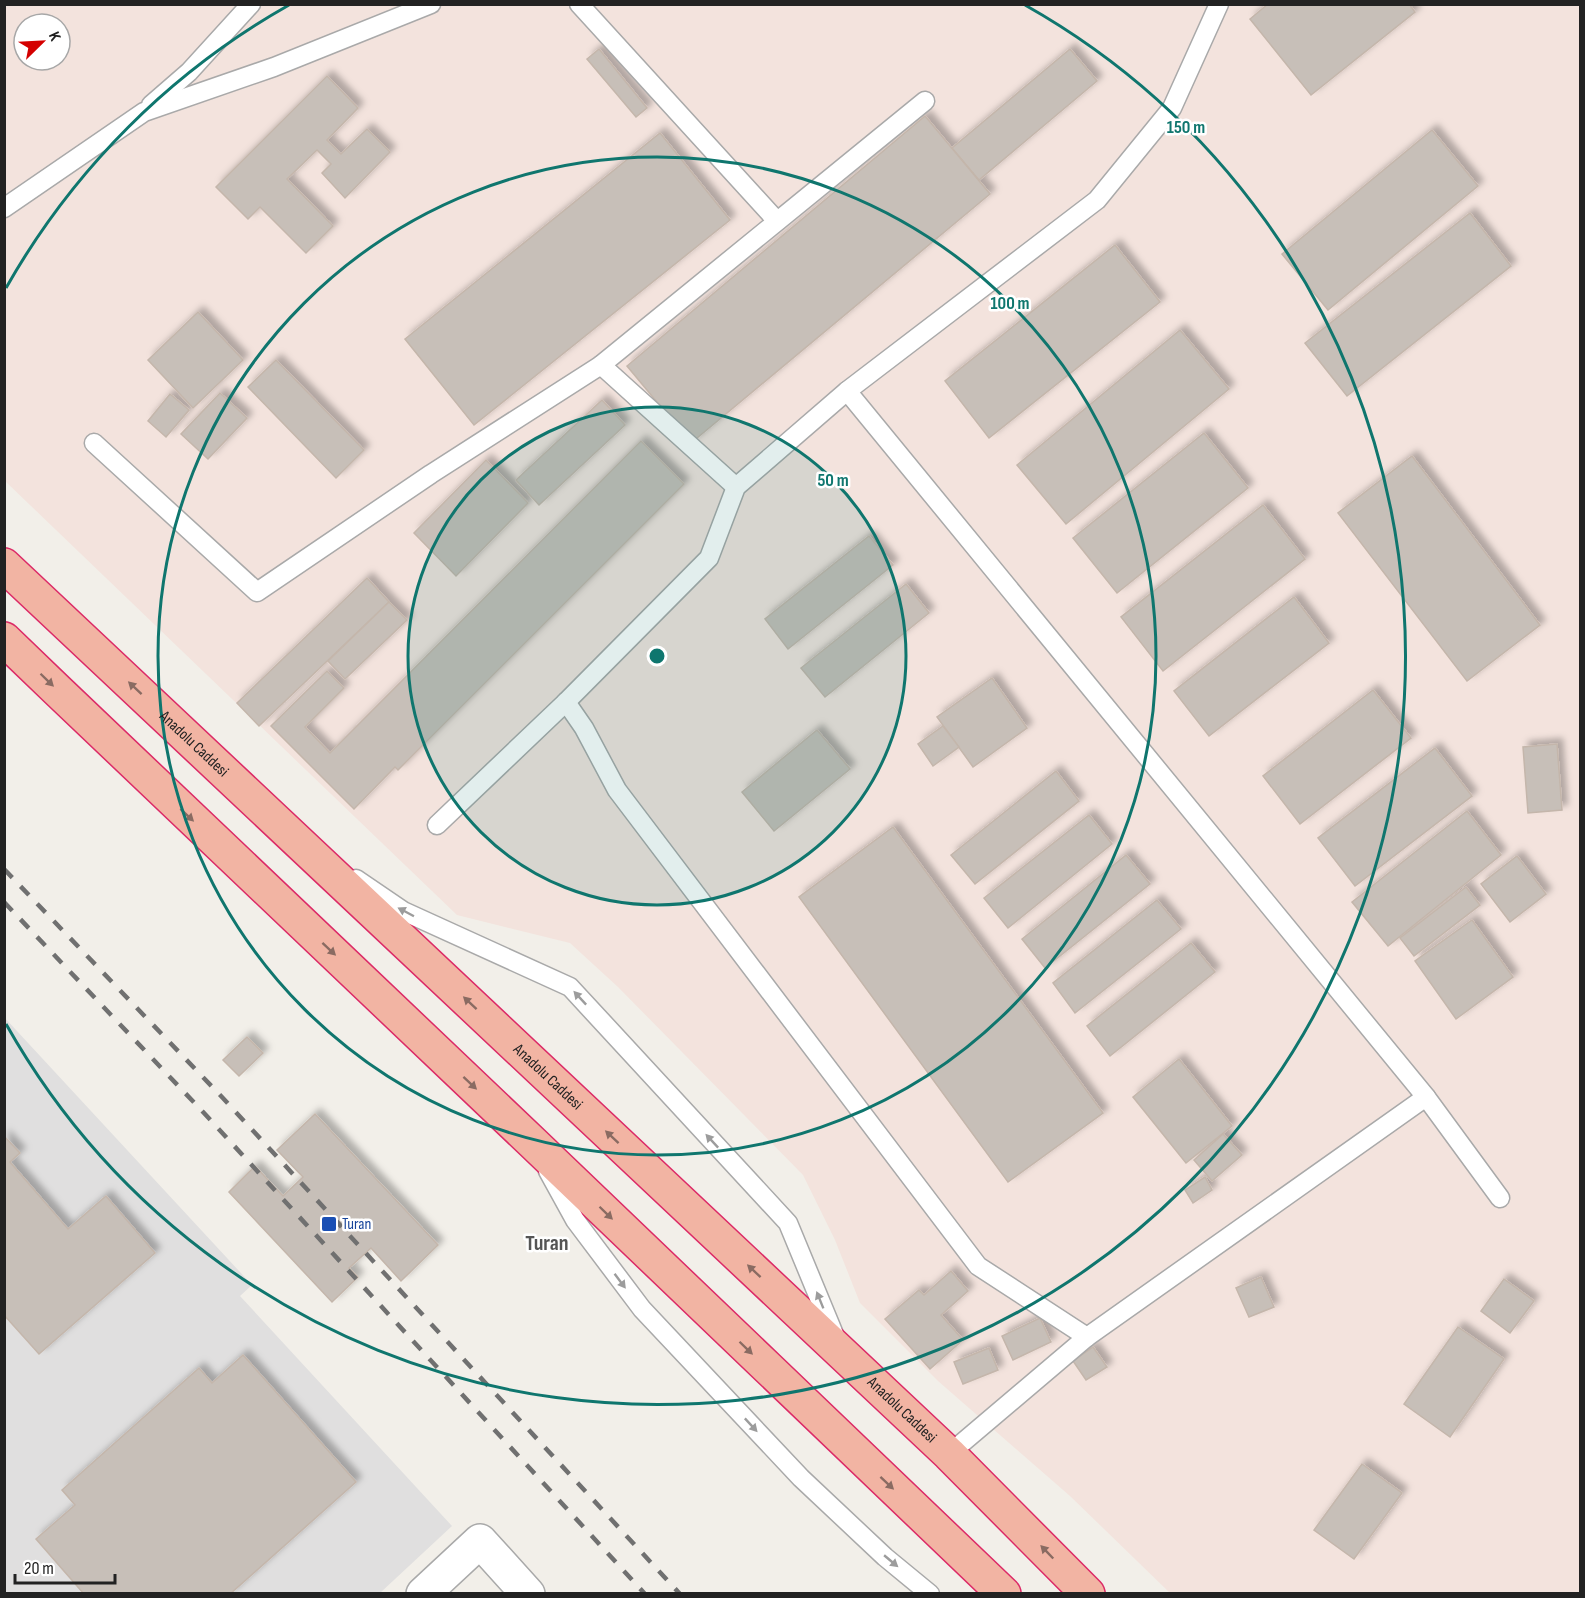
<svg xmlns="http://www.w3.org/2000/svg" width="1585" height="1598" font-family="'Sofia Sans Condensed',sans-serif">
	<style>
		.residential { fill: #e0dfdf }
		.military { fill: #f3e3dd; fill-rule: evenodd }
		.building { fill: #c7bfb8; stroke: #c4b6ab; stroke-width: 1.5; filter: url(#shadow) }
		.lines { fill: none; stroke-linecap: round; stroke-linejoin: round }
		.service-casing { stroke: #a9a9a9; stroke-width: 21 }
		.minor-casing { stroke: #a9a9a9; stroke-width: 36 }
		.trunk-casing { stroke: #dc2a67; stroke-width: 36 }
		.service { stroke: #fff; stroke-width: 18 }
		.minor { stroke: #fff; stroke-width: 33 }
		.trunk { stroke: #f2b4a3; stroke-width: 33 }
		.rail { stroke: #707070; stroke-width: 4.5; stroke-dasharray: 12 12; stroke-linecap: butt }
		.oneway { fill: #8a6b62 }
		.oneway2 { fill: #9c9c9c }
		.ring { fill: none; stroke: #0f766e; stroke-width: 3 }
		.transit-dot { fill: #1a4fb4; stroke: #fff; stroke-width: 2 }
		.labels { text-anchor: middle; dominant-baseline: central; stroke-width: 5; stroke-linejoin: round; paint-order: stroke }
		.street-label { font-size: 16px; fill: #222; stroke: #fff }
		.transit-label { font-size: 16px; fill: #164399; stroke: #fff; text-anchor: start }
		.district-label { font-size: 22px; font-weight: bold; fill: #555; stroke: #fff }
		.centre { fill: #0f766e; stroke: #fff; stroke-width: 3 }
		.ring-label { font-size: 18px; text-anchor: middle; font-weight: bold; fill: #0f766e; stroke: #fff; stroke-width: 5; stroke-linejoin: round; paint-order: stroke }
	</style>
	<defs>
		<filter id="shadow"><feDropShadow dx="5.5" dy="-5.5" stdDeviation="3" flood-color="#0004"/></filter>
	</defs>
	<rect width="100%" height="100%" fill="#f2efe9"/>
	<path class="residential" d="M4,1017L252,1285L240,1296L452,1526L380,1593H5Z"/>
	<path class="military" d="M4,5H1580V1593H1170L1070,1496L938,1381L860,1303L835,1240L803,1175L618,987L570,943L457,915L5,481ZM24,24H60V60H24Z"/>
	<g class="building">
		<path d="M1268,4H1409L1415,12L1311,95L1250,19Z"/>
		<path d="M599,49L647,108L636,117L587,59Z"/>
		<path d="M1070,49L1097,81L979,180L952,148Z"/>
		<path d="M327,76L358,108L327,140L341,154L367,129L390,152L345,198L322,173L331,164L317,150L287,179L333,226L306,253L260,207L248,219L216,187Z"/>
		<path d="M925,116L990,194L691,443L627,366Z"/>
		<path d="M1432,130L1478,186L1328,310L1282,254Z"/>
		<path d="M660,133L730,220L474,425L405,339Z"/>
		<path d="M1470,213L1511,266L1347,396L1305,343Z"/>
		<path d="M1115,245L1160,302L989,438L945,381Z"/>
		<path d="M198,312L243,360L193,408L148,360Z"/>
		<path d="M1180,330L1229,389L1066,524L1017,465Z"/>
		<path d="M276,360L364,450L336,478L248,387Z"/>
		<path d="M220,393L247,418L208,459L181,434Z"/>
		<path d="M170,394L189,410L166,437L148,421Z"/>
		<path d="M602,400L625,425L539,505L516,480Z"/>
		<path d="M1204,433L1248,488L1117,593L1073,538Z"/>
		<path d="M641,441L684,484L398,770L395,767L354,809L271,726L327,671L344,688L305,727L330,753Z"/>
		<path d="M1412,456L1540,625L1467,681L1338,513Z"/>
		<path d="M486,460L528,503L456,576L414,533Z"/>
		<path d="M1263,505L1305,559L1163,671L1121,617Z"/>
		<path d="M869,536L893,565L788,649L765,619Z"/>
		<path d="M367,578L389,602L259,726L237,703Z"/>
		<path d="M906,584L929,613L825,697L801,668Z"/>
		<path d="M1294,597L1329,643L1209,736L1174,691Z"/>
		<path d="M389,602L407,620L345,679L328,661Z"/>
		<path d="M992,678L1027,728L973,767L937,717Z"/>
		<path d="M1373,690L1411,738L1300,824L1263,776Z"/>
		<path d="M943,726L959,747L933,766L918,744Z"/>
		<path d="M817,730L850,769L774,831L742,792Z"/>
		<path d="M1557,744L1562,810L1528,813L1523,747Z"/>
		<path d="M1435,748L1472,796L1355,886L1318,838Z"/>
		<path d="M1056,771L1079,801L975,884L951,855Z"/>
		<path d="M1467,811L1501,855L1388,946L1352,902Z"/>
		<path d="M1089,815L1112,844L1008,928L984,898Z"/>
		<path d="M893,827L1103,1113L1008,1182L799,897Z"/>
		<path d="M1126,855L1150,884L1045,968L1022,939Z"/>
		<path d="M1517,856L1546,894L1510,922L1481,884Z"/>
		<path d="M1466,887L1480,905L1414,956L1400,938Z"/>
		<path d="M1157,900L1181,929L1075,1013L1053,983Z"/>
		<path d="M1472,920L1513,977L1456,1019L1415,961Z"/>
		<path d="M1191,943L1215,972L1110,1056L1087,1026Z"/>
		<path d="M247,1037L263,1053L239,1076L223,1060Z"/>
		<path d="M1179,1059L1232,1126L1186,1163L1133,1097Z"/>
		<path d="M315,1114L438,1245L401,1281L371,1248L349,1268L358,1277L332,1302L229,1192L255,1166L283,1196L303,1177L277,1150Z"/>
		<path d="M1223,1134L1242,1155L1212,1181L1194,1160Z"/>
		<path d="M4,1136L20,1153L10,1162L68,1229L106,1196L155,1253L39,1354L4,1315Z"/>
		<path d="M1205,1177L1212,1190L1193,1203L1185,1190Z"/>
		<path d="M951,1271L968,1291L941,1315L963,1340L930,1369L885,1319L919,1290L924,1295Z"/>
		<path d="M1261,1277L1274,1307L1249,1317L1236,1288Z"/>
		<path d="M1504,1279L1534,1301L1510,1333L1481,1311Z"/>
		<path d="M1040,1318L1051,1342L1013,1360L1002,1336Z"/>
		<path d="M1458,1327L1504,1359L1450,1437L1404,1404Z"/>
		<path d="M1093,1347L1107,1367L1086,1380L1073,1361Z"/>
		<path d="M989,1348L998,1370L963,1384L954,1362Z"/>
		<path d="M243,1355L356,1482L230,1594H84L36,1539L75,1505L62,1490L199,1368L212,1383Z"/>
		<path d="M1362,1464L1402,1493L1354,1559L1314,1530Z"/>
	</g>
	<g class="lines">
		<g class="service-casing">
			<g id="service">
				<path d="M579,4L777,221"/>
				<path d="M151,105L189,72L251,4"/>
				<path d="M4,208L144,112L274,67L431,4"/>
				<path d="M601,365L925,101"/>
				<path d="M847,391L1426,1097"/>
				<path d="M94,443L257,592L431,474L601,365L736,487"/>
				<path d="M566,702L584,728L617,790L978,1266L1087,1337"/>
				<path d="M437,825L566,702L709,558L736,487L847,391L1097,200L1172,108L1219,4"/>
				<path d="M356,879L403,911L570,987L788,1223L836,1339"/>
				<path d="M548,1171L575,1220L642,1309L801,1478L885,1557L930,1594"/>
				<path d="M949,1454L1087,1337L1426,1097L1500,1198"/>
			</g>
		</g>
		<g class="minor-casing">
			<path id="minor" d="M423,1594L480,1541L528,1594"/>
		</g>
		<g class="trunk-casing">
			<g id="trunk">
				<path id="s1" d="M4,565L949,1454L1088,1594"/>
				<path d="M4,639C179,808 357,974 532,1142C690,1292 846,1444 1004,1594"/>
			</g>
		</g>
		<use href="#service" class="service"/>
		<use href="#minor" class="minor"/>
		<use href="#trunk" class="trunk"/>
		<g class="rail">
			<path d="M4,869L221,1096L680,1594"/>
			<path d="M4,902L204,1113L645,1594"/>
		</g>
	</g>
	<defs><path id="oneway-solid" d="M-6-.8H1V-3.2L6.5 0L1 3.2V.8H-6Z" transform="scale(1.5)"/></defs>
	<g class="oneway">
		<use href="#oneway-solid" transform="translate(47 680) rotate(44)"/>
		<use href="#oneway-solid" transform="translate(135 688) rotate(-137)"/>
		<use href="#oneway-solid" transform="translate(187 815) rotate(43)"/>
		<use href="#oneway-solid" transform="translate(329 949) rotate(43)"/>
		<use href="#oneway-solid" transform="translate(470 1003) rotate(-137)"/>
		<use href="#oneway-solid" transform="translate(470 1083) rotate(43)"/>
		<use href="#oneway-solid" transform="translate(612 1137) rotate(-137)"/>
		<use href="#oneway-solid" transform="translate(606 1213) rotate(44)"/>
		<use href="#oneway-solid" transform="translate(754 1271) rotate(-137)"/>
		<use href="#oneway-solid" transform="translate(746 1348) rotate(44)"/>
		<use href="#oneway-solid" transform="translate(887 1483) rotate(43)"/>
		<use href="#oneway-solid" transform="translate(1047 1552) rotate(-134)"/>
	</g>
	<g class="oneway2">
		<use href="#oneway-solid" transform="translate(406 912) rotate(-152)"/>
		<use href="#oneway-solid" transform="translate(580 998) rotate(-133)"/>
		<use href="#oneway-solid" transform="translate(712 1141) rotate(-133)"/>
		<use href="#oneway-solid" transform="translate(620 1281) rotate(53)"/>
		<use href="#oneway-solid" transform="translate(820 1300) rotate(-112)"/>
		<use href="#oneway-solid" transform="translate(751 1425) rotate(47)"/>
		<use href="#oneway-solid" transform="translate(891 1561) rotate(40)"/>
	</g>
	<circle cx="657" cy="656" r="249" fill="#0f766e" fill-opacity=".12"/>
	<g class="ring">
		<circle cx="657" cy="656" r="249"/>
		<circle cx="657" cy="656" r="499"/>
		<path d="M6 288A748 748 0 0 1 289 5M1025 5A748 748 0 1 1 6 1024"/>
	</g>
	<rect class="transit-dot" x="321" y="1216" width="16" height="16" rx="3"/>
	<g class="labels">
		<g class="street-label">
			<text stroke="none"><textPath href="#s1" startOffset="261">Anadolu Caddesi</textPath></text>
			<text stroke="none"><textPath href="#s1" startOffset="747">Anadolu Caddesi</textPath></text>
			<text stroke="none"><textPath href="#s1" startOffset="1233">Anadolu Caddesi</textPath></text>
		</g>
		<g class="transit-label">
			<text x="342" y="1224">Turan</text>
		</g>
		<g class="district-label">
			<text x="547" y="1243">Turan</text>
		</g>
	</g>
	<circle cx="657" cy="656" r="9" class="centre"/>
	<g class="ring-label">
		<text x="1186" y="133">150 m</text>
		<text x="1010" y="309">100 m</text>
		<text x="833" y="486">50 m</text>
	</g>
	<rect width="1585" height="1598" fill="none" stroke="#222222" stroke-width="12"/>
	<g transform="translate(42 42) rotate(66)"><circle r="28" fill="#ffffff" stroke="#a7a7a7" stroke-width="1.5"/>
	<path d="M0-4.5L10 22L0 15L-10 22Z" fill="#d40000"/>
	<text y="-9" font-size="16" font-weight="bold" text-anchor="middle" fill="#222222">K</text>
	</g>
	<path d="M15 1574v9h100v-9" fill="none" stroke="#222222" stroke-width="3"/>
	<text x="24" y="1574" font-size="18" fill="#222222" stroke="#ffffff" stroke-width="4.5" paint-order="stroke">20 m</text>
</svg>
